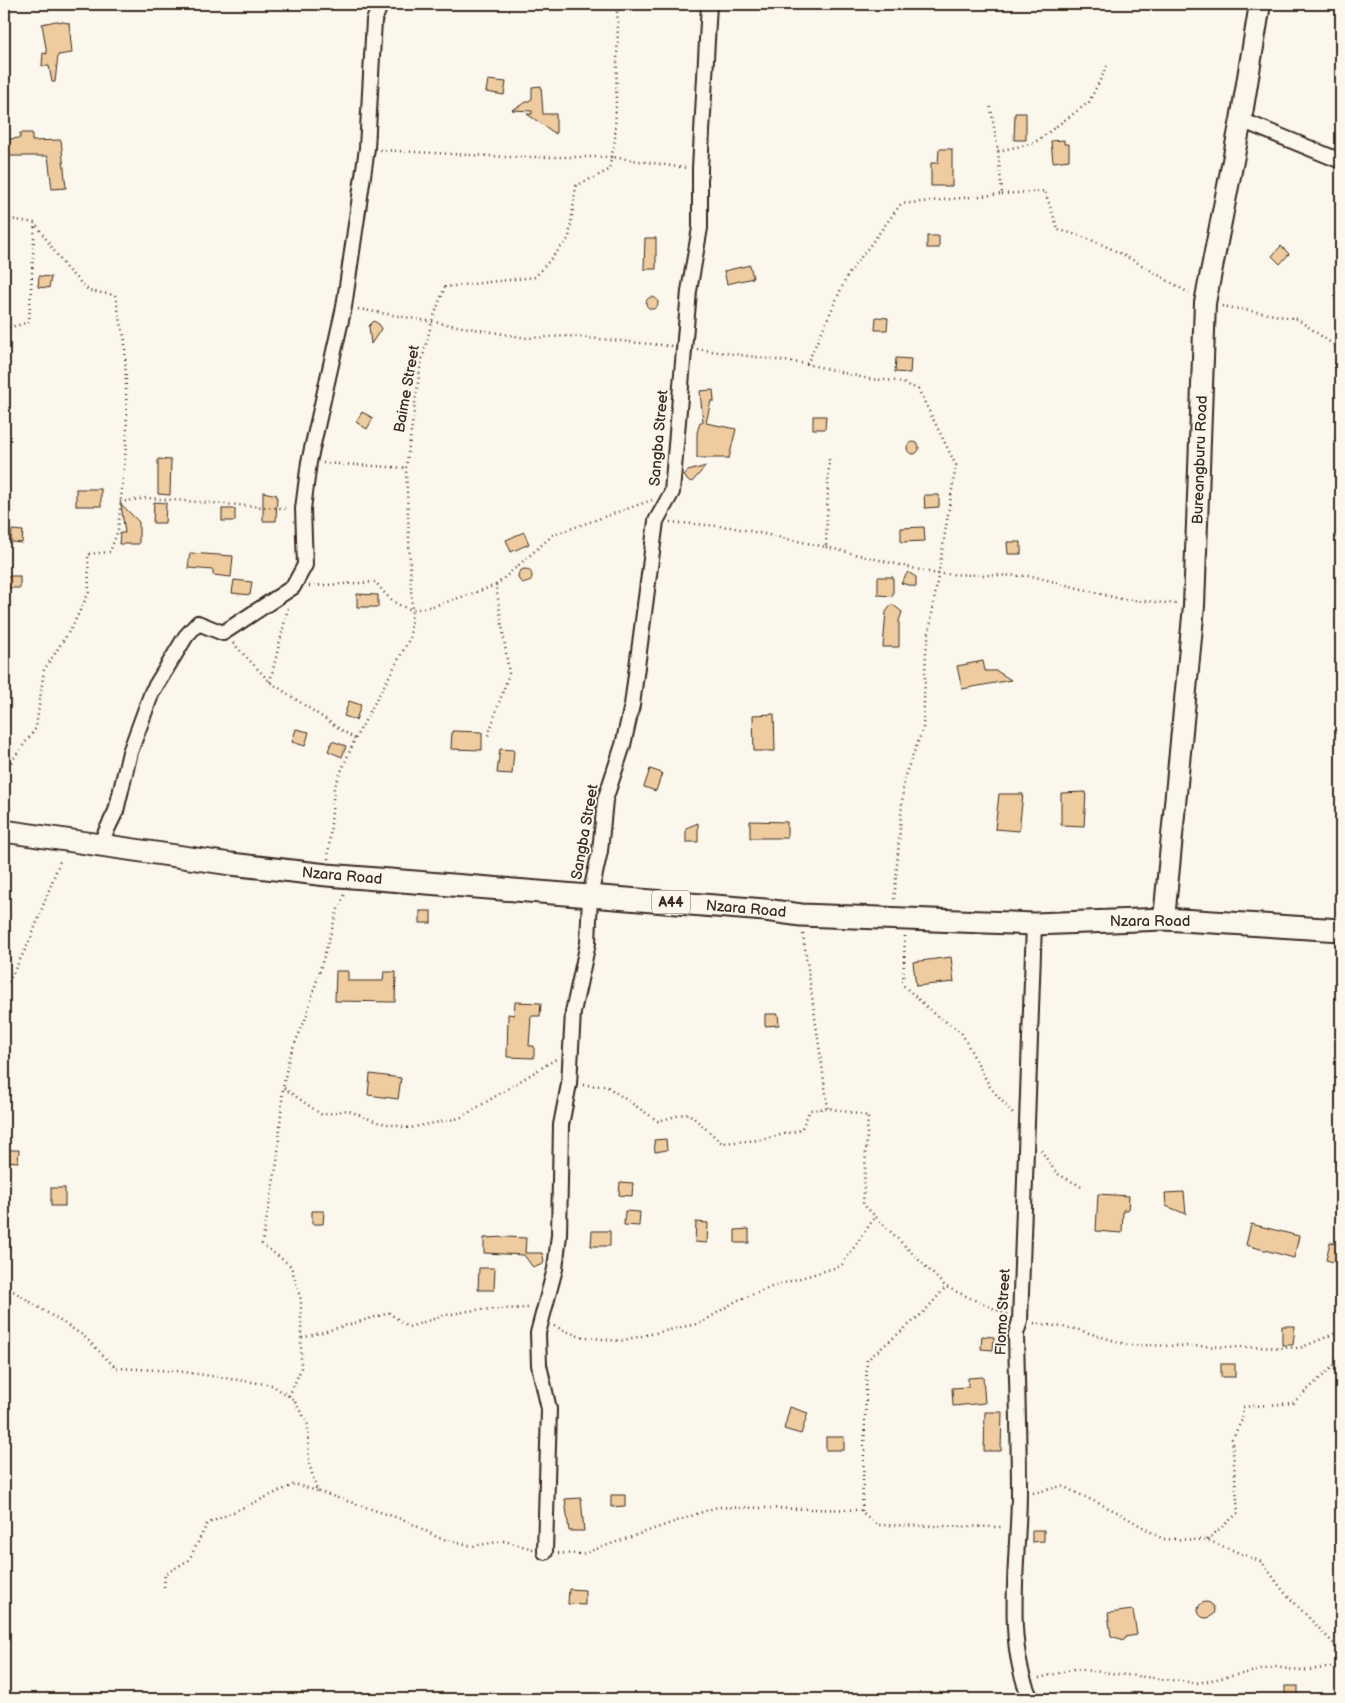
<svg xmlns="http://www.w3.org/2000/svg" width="1345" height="1703" font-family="'Balsamiq Sans',sans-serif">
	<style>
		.building { fill: #eecc9f; stroke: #3b2a1e }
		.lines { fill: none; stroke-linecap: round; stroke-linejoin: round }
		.street-casing { stroke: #3b2a1e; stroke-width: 18 }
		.secondary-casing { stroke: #3b2a1e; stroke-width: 24 }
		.primary-casing { stroke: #3b2a1e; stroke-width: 25 }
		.path { stroke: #3b2a1e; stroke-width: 2.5; stroke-dasharray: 1 4; stroke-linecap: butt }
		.street { stroke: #fbf7ec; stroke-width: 14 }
		.secondary { stroke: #fbf7ec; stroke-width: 20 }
		.primary { stroke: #fbf7ec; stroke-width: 21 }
		.labels { text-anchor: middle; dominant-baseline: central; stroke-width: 4; stroke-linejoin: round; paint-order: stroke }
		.shield { fill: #fbf7ec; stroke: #75685c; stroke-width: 1 }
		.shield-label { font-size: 14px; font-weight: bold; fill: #3b2a1e }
		.street-label { font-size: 15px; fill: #3b2a1e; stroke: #fbf7ec }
	</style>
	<rect width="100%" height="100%" fill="#fbf7ec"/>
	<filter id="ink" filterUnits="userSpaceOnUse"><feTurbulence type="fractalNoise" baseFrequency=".02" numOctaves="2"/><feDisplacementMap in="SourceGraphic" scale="10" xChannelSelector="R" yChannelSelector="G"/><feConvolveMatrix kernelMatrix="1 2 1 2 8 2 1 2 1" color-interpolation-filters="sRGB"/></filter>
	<g filter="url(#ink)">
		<g class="building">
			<path d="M56,21L69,23L72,53L58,55L55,82H52L49,66H42L43,53L47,54L42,24Z"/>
			<path d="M488,80L506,82L504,95L486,92Z"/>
			<path d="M541,86L543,114H556V134L527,114H532V111L512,110L532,99V87Z"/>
			<path d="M1015,113H1026V140H1014Z"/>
			<path d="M20,133H32V141L61,140L66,188L52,189L48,156H9V139L20,138Z"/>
			<path d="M1064,140V144H1069V160L1053,162L1051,141Z"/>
			<path d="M939,149H952V186H931V163H938Z"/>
			<rect x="927" y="236" width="12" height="12"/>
			<path d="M645,238H656V269H644Z"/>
			<path d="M1281,246L1289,254L1280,264L1272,256Z"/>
			<path d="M750,265L753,278L727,284L724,271Z"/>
			<path d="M39,276L51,277L49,288L38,287Z"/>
			<circle cx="652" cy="303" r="6"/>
			<path d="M876,317L888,318L887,330H875Z"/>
			<path d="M374,321L380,325L381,329L371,344L369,326Z"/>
			<path d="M896,358L911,359L910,373L895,372Z"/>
			<path d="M713,390L714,401H711L706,423L736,429L729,458H697V433L700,422H703L700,391Z"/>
			<path d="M362,412L373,418L367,429L356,422Z"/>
			<path d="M813,416H826L825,429H813Z"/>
			<circle cx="913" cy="448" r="6"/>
			<path d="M158,459L171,460L170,495L158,494Z"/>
			<path d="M706,466L692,482L687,480L684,475L688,471Z"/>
			<rect x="76" y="489" width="25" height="17"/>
			<path d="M263,492L277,495L276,521H263Z"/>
			<path d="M924,495H939V507L925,508Z"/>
			<path d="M154,502L166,503L165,523H153Z"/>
			<path d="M121,504L139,522V544H119L120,533H125Z"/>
			<rect x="222" y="509" width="13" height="12"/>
			<path d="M924,527L925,541L901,542V528Z"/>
			<path d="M12,530L23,531L22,543L11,542Z"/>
			<path d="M524,532L529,544L511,552L506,540Z"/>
			<path d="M1007,542H1021V554H1008Z"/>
			<path d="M190,553L233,556L231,577L213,575V570L188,568Z"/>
			<circle cx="525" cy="576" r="7"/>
			<path d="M908,572L916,577V587L901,583Z"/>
			<rect x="5" y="576" width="15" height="12"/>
			<path d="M878,577H893V596L878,595Z"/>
			<path d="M234,580L252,582L250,595L232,593Z"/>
			<path d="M357,594L378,595V607H357Z"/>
			<path d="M892,604L902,612L899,621V647H883L886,612Z"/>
			<path d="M983,661L985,671H997L1011,680L962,689L957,666Z"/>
			<path d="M349,701L361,705L356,720L344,716Z"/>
			<path d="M774,714L775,751H754L753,715Z"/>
			<path d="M296,729L309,732L305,746L292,742Z"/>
			<path d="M452,731L482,732V750L451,749Z"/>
			<path d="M332,741L346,746L342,757L328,751Z"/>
			<path d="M500,749L514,750L512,774L497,773Z"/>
			<path d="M650,769L662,773L656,791L644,787Z"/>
			<path d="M1086,792L1084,826L1061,825V793Z"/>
			<path d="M999,794H1023L1019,831L995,829Z"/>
			<path d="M750,821L787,822V838H750Z"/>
			<path d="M698,823V842H686V828Z"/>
			<rect x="420" y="911" width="11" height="12"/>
			<path d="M951,957L954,982L916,986L913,962Z"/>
			<path d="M336,971H348V981H383L384,972H396L395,1002L335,1001Z"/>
			<path d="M515,1002L541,1003L540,1016H531L529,1046H534V1058L507,1057L508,1014L514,1015Z"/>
			<path d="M765,1014H778L779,1025L765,1026Z"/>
			<path d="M370,1074L401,1078L398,1099L368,1095Z"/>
			<path d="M666,1139L667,1150L655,1152L654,1140Z"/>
			<path d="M4,1150H19L18,1162L4,1161Z"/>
			<path d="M620,1182L633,1183L632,1196L619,1195Z"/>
			<rect x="51" y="1188" width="14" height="18"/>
			<path d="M1184,1192L1186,1214L1166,1206L1165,1193Z"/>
			<path d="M1098,1194L1129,1196L1128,1210H1123L1122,1233L1096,1231Z"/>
			<path d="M312,1211H324L323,1224H312Z"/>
			<path d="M625,1211L640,1212L639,1226L624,1225Z"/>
			<path d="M696,1222L708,1223L707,1243L695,1242Z"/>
			<path d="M1251,1224L1299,1236L1294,1258L1246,1245Z"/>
			<path d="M749,1229V1243H735V1230Z"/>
			<path d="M592,1231H610V1246H591Z"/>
			<path d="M507,1237L526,1238L525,1253H542L544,1260L543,1264L535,1267L532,1266L524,1255L484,1253V1238Z"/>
			<path d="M1330,1242L1341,1245V1264L1326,1260Z"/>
			<path d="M479,1268H495L494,1290H478Z"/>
			<path d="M1282,1326H1295L1293,1345H1282Z"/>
			<path d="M982,1336L994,1337L993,1350L981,1349Z"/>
			<rect x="1221" y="1364" width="14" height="13"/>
			<path d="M983,1377L985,1403L953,1406L952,1388L968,1387V1378Z"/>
			<path d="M790,1407L808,1413L801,1434L784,1429Z"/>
			<path d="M985,1412H1002L1001,1451H984Z"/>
			<rect x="826" y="1437" width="18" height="13"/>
			<path d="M611,1495H625V1506L611,1507Z"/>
			<path d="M581,1498L584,1531H569L565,1499Z"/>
			<path d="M1032,1530H1044V1541L1032,1542Z"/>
			<path d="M569,1589L585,1590V1605L568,1604Z"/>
			<circle cx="1206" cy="1610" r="8"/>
			<path d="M1133,1610L1137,1635L1125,1637L1124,1640L1111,1636L1108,1613Z"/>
			<rect x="1285" y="1686" width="13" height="12"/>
		</g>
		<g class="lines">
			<g class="street-casing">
				<g id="street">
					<path d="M1241,120L1341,161"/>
					<path d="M99,846L116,811L130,752L152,692L186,636L198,623L223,633L293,587L305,565L303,509L309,462L344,307L367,148L374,20L381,4"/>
					<path d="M545,1552L549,1409L539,1365L538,1333L555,1269L559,1235L561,1125L569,1084L573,1012L588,943L590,896L600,851L605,800L623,745L632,705L656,521L672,492L689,291L700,228V168L709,4"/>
					<path d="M1031,1699C1003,1642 1019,1556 1019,1493C1019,1440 1017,1387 1016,1334L1020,1321L1034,924"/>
				</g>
			</g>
			<g class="secondary-casing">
				<path id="secondary" d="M1164,919L1194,606L1205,303L1241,120L1260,4"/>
			</g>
			<g class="primary-casing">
				<path id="primary" d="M4,831L231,864L327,875L765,910L801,915L1034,924L1164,919L1341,930"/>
			</g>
			<g class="path">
				<path d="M380,150L507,157H612L686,168"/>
				<path d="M998,151L1034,143L1089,102L1107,66"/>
				<path d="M1002,194L1045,191L1058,230C1106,240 1147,269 1189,293"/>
				<path d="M4,218L35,223L66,268L89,291L115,295L125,341L127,436L118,530L110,552L88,554L89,592L72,627L44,670L36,728L6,769L4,777"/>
				<path d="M1222,306L1297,319L1341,350"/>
				<path d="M358,309L527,338L569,336L672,346"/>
				<path d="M4,329L29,322L35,223"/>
				<path d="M697,349L807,364L869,379L898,381L918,389L956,465L926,651L923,729L904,778L894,902"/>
				<path d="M807,364L847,276L901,204L1002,194L998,151L990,103"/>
				<path d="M323,463L406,468"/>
				<path d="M120,502L147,498L289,509"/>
				<path d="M670,522L730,527L826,547L829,459"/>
				<path d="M826,547L937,574L1032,576L1121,599L1178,604"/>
				<path d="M496,585L553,535L652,500"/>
				<path d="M309,586L376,582C385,595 395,606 411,609C423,612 482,590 496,585L509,673L487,739"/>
				<path d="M233,643L270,682L355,739"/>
				<path d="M270,682L288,608"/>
				<path d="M328,859L334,788L355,739L410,638L412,610L406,468L420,368L432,321L445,287L535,277L569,238L576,186L609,170L615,139L618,22L616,4"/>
				<path d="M803,934L828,1108"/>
				<path d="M905,936L903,985L933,1013L961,1032L990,1087L1013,1114"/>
				<path d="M4,991L31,938L61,858"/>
				<path d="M583,1085L606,1086L658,1121L688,1113L722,1143L760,1140L801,1130L810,1110L828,1108L868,1116L863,1204L946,1287L1008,1315"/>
				<path d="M284,1088L322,1115L347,1110L377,1122L409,1128L460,1118L556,1059"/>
				<path d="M1041,1150L1056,1173L1082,1187"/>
				<path d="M4,1290L10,1289L84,1336L116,1368L177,1371L272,1385L294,1400L308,1425L309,1463L317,1491L407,1521L439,1538L473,1546L504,1541L533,1549"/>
				<path d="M1034,1323L1076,1329L1128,1345L1300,1348L1341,1331"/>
				<path d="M554,1326L578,1336L619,1341L701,1323L736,1301L777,1285L841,1266L875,1217"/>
				<path d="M302,1338L389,1313L409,1327L446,1315L474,1310L530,1308"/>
				<path d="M289,1396L301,1369V1300L291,1266L262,1244L277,1163L283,1088L289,1057L305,1020L338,909L345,894"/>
				<path d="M1033,1493L1062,1486L1117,1512L1163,1539L1207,1540L1262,1562L1284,1592L1341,1651"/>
				<path d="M862,1511L867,1360L923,1313L946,1287"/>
				<path d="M1207,1540L1238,1513L1232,1439L1242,1420L1243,1407L1293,1403L1339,1361L1341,1332"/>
				<path d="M558,1553L582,1554L717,1507L860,1510L877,1525L1003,1527"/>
				<path d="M164,1587L165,1574L189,1560L207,1524L295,1484L317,1491"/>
				<path d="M1039,1678L1075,1669L1197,1683L1276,1667L1300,1671L1341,1666"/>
			</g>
			<use href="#street" class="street"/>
			<use href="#secondary" class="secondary"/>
			<use href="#primary" class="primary"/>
		</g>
	</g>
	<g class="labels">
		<rect class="shield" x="652" y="890.5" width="38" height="23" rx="4"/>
		<g class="shield-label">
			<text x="671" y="902">A44</text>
		</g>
		<g class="street-label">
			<text transform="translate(407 389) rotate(-80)">Baime Street</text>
			<text transform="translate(659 438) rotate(-85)">Sangba Street</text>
			<text transform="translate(1200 460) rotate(-88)">Bureangburu Road</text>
			<text transform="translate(585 832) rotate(-80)">Sangba Street</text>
			<text transform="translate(342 876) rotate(5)">Nzara Road</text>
			<text transform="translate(746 909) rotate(5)">Nzara Road</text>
			<text x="1150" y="921">Nzara Road</text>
			<text transform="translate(1003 1312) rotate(-87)">Flomo Street</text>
		</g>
	</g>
	<rect width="1345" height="1703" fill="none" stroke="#fbf7ec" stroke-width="20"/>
	<rect x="10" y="10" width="1325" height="1683" fill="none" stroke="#3b2a1e" stroke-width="2" filter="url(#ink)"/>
</svg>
